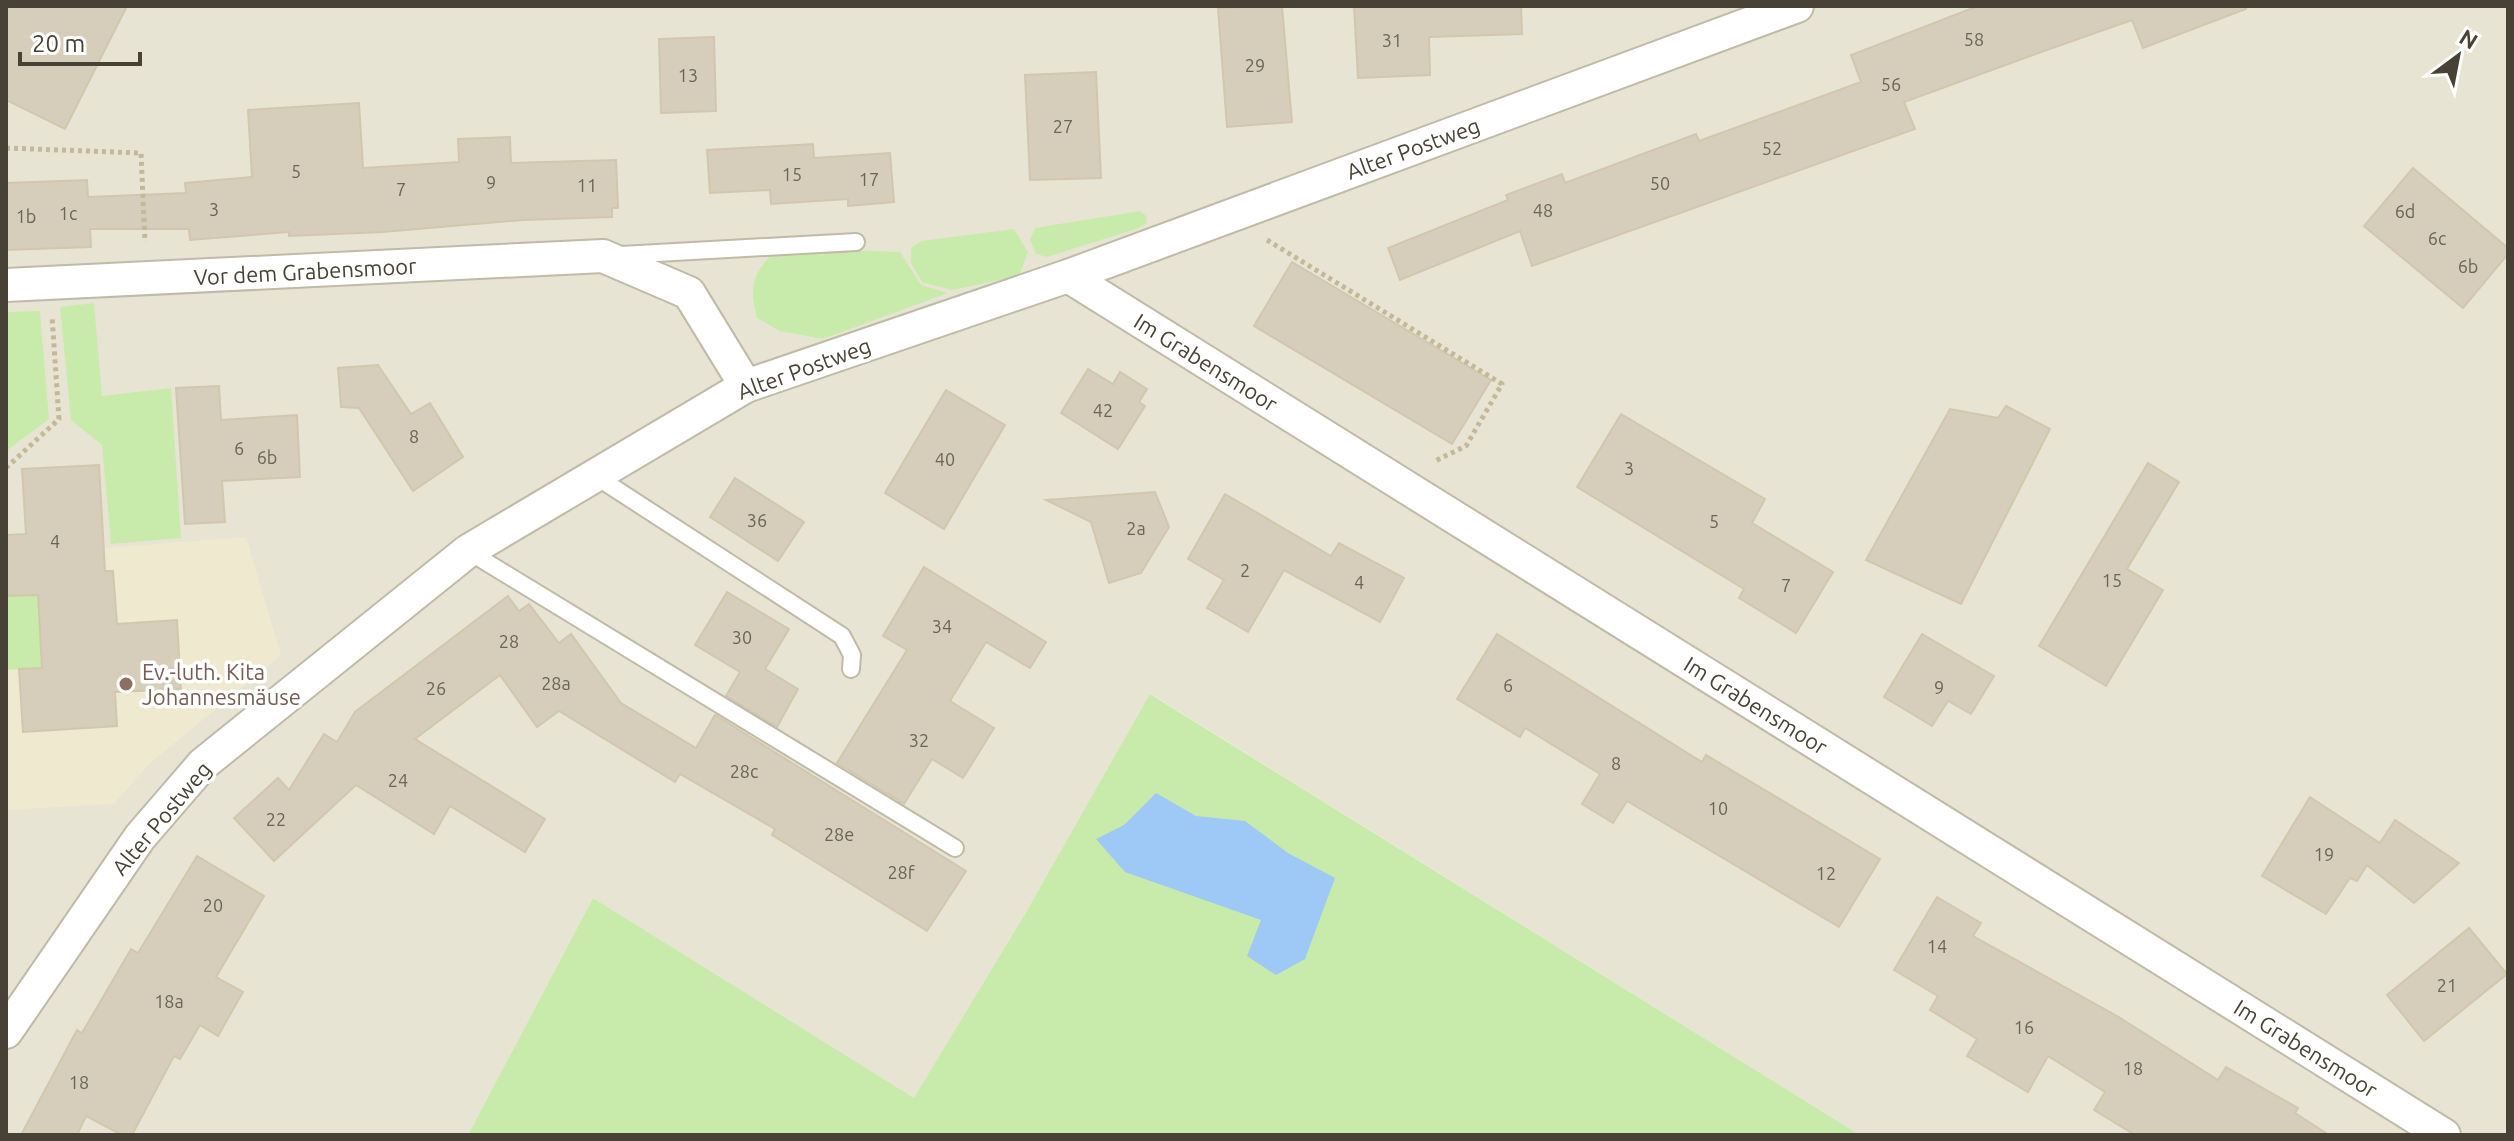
<svg xmlns="http://www.w3.org/2000/svg" width="2514" height="1141" font-family="Ubuntu,sans-serif">
	<style>
		.residential { fill: #e8e4d4 }
		.education { fill: #eee9cf }
		.green { fill: #c8ebac }
		.water { fill: #9ec8f5 }
		.building { fill: #d6cebb; stroke: #d2c7ad; stroke-width: 2 }
		.lines { fill: none; stroke-linecap: round; stroke-linejoin: round }
		.service-casing { stroke: #c0baa8; stroke-width: 20 }
		.minor-casing { stroke: #c0baa8; stroke-width: 36 }
		.path { stroke: #c3b898; stroke-width: 5; stroke-dasharray: 4 4; stroke-linecap: butt }
		.service { stroke: #fff; stroke-width: 16 }
		.minor { stroke: #fff; stroke-width: 32 }
		.education-dot { fill: #8d6e63; stroke: #fff; stroke-width: 3 }
		.labels { text-anchor: middle; dominant-baseline: central; stroke-width: 7; stroke-linejoin: round; paint-order: stroke }
		.number-label { font-size: 18px; fill: #6b6556 }
		.street-label { font-size: 22px; fill: #474235; stroke: #fff }
		.education-label { font-size: 22px; fill: #785e54; stroke: #fff; text-anchor: start }
	</style>
	<rect width="100%" height="100%" fill="#f4f1e6"/>
	<path class="residential" d="M6,6H2508V1135H1860L1151,694L1025,914L914,1099L593,898L468,1135H6Z"/>
	<path class="education" d="M246,537L281,655L148,765L114,804L6,810V670L42,668L38,609L115,604L113,572L105,571L104,548Z"/>
	<g class="green">
		<path d="M1140,211L1147,217L1146,224L1136,229L1047,257L1036,254L1030,240L1035,228Z"/>
		<path d="M1014,229L1028,252L1019,276L952,290L922,282L911,263V248L921,241Z"/>
		<path d="M820,249L900,252L921,285L948,293L823,339L780,331L757,318C749,287 752,275 773,253Z"/>
		<path d="M94,303L102,396L171,388L181,538L111,544L102,445L71,420L60,307Z"/>
		<path d="M40,311L49,419L6,451V312Z"/>
		<path d="M44,594L38,609L42,668L6,670V596Z"/>
		<path d="M1150,694L1860,1135H468L593,898L914,1098L1025,914Z"/>
	</g>
	<path class="water" d="M1156,793L1196,816L1245,821L1288,853L1335,878L1305,959L1276,975L1247,956L1261,920L1125,872L1096,839L1124,825Z"/>
	<g class="building">
		<path d="M6,6H127L65,129L6,100Z"/>
		<path d="M1282,6L1292,122L1227,127L1218,8Z"/>
		<path d="M1354,6H1521L1522,34L1429,37L1430,75L1358,78Z"/>
		<path d="M1978,6H2245L2246,9L2143,48L2132,20L2044,51L1904,102L1915,129L1532,266L1520,231L1400,280L1388,248L1508,200L1506,195L1562,174L1565,183L1696,134L1699,141L1861,82L1851,55Z"/>
		<path d="M714,37L716,111L661,113L659,39Z"/>
		<path d="M1096,72L1101,178L1030,180L1025,75Z"/>
		<path d="M359,103L363,168L459,162L458,139L510,137L511,163L616,160L618,208H612V217L523,220L383,232L289,236V232L190,240L189,229H90L91,247L6,250V183L87,180L88,197L186,193L185,183L252,177L248,110Z"/>
		<path d="M813,144L814,158L890,153L894,202L848,206V199L771,204L770,190L710,193L707,150Z"/>
		<path d="M2413,168L2508,248V254L2463,308L2364,226Z"/>
		<path d="M1292,262L1491,380L1452,444L1254,326Z"/>
		<path d="M378,365L411,414L430,403L463,457L413,491L359,408L341,407L338,368Z"/>
		<path d="M1088,369L1113,384L1120,372L1147,389L1139,402L1145,406L1118,449L1061,413Z"/>
		<path d="M219,386L221,420L297,415L300,477L222,481L225,522L185,524L176,388Z"/>
		<path d="M946,390L1005,425L944,529L885,493Z"/>
		<path d="M2006,406L2050,429L1961,604L1866,560L1950,409L1998,418Z"/>
		<path d="M1621,414L1765,499L1752,523L1833,572L1796,633L1739,598L1744,589L1577,487Z"/>
		<path d="M2148,463L2179,482L2127,569L2163,590L2106,686L2039,646Z"/>
		<path d="M99,465L105,571H113L117,624L177,620L181,689L115,692L117,726L23,732L19,669L42,668L38,595L6,596V535L26,534L22,469Z"/>
		<path d="M735,478L804,522L778,561L710,517Z"/>
		<path d="M1155,492L1169,527L1141,573L1109,583L1091,522L1046,500Z"/>
		<path d="M1225,494L1331,556L1339,543L1404,578L1380,622L1284,570L1248,632L1207,608L1224,580L1188,559Z"/>
		<path d="M924,567L1046,642L1030,668L986,642L950,701L994,728L963,778L932,759L904,804L837,763L907,650L883,636Z"/>
		<path d="M727,592L789,629L765,669L798,689L777,727L726,696L740,672L695,645Z"/>
		<path d="M508,596L519,611L529,604L559,643L571,634L621,703L696,748L715,715L966,871L927,931L772,835L775,829L680,774L675,782L559,711L537,727L500,675L415,739L545,819L525,852L450,806L434,834L356,785L274,861L234,818L278,778L289,790L324,734L337,742L355,712Z"/>
		<path d="M1497,634L1702,762L1706,755L1880,859L1839,927L1627,801L1613,823L1582,804L1600,774L1525,728L1520,737L1457,699Z"/>
		<path d="M1922,634L1994,676L1971,714L1948,701L1932,726L1884,697Z"/>
		<path d="M2310,797L2380,843L2395,820L2459,863L2414,903L2367,865L2357,881L2350,878L2326,914L2262,876Z"/>
		<path d="M197,856L264,896L216,977L243,992L218,1036L200,1025L180,1059L174,1056L132,1135H122L86,1116L77,1135H21L77,1030L82,1033L131,949L138,953Z"/>
		<path d="M1937,897L1981,923L1973,936L2117,1016L2218,1080L2226,1067L2298,1108L2295,1113L2329,1135H2135L2094,1110L2105,1092L2048,1056L2028,1092L1967,1056L1977,1039L1930,1010L1938,996L1894,970Z"/>
		<path d="M2469,928L2507,974L2424,1041L2387,995Z"/>
	</g>
	<g class="lines">
		<g class="service-casing">
			<g id="service">
				<path d="M621,255L856,242"/>
				<path d="M597,477L842,636L852,655L851,669"/>
				<path d="M468,551L955,848"/>
			</g>
		</g>
		<g class="minor-casing">
			<g id="minor">
				<path d="M1068,276L2444,1135"/>
				<path d="M6,285L603,256L689,293L746,386"/>
				<path d="M6,1032L140,837L203,764L468,551L746,386L1068,276L1797,6"/>
			</g>
		</g>
		<g class="path">
			<path d="M6,148L141,153L145,242"/>
			<path d="M1267,240L1502,384L1466,446L1435,461"/>
			<path d="M6,468L59,419L52,316"/>
		</g>
		<use href="#service" class="service"/>
		<use href="#minor" class="minor"/>
	</g>
	<circle class="education-dot" cx="126" cy="684" r="8"/>
	<g class="labels">
		<g class="number-label">
			<text x="1974" y="39">58</text>
			<text x="1392" y="40">31</text>
			<text x="1255" y="65">29</text>
			<text x="688" y="75">13</text>
			<text x="1891" y="84">56</text>
			<text x="1063" y="126">27</text>
			<text x="1772" y="148">52</text>
			<text x="296" y="171">5</text>
			<text x="792" y="174">15</text>
			<text x="869" y="179">17</text>
			<text x="491" y="182">9</text>
			<text x="1660" y="183">50</text>
			<text x="587" y="185">11</text>
			<text x="401" y="189">7</text>
			<text x="214" y="209">3</text>
			<text x="1543" y="210">48</text>
			<text x="2405" y="211">6d</text>
			<text x="68" y="213">1c</text>
			<text x="26" y="216">1b</text>
			<text x="2437" y="238">6c</text>
			<text x="2468" y="266">6b</text>
			<text x="1103" y="410">42</text>
			<text x="414" y="436">8</text>
			<text x="239" y="448">6</text>
			<text x="267" y="457">6b</text>
			<text x="945" y="459">40</text>
			<text x="1629" y="468">3</text>
			<text x="757" y="520">36</text>
			<text x="1714" y="521">5</text>
			<text x="1136" y="528">2a</text>
			<text x="55" y="541">4</text>
			<text x="1245" y="570">2</text>
			<text x="2112" y="580">15</text>
			<text x="1359" y="582">4</text>
			<text x="1786" y="585">7</text>
			<text x="942" y="626">34</text>
			<text x="742" y="637">30</text>
			<text x="509" y="641">28</text>
			<text x="556" y="683">28a</text>
			<text x="1508" y="685">6</text>
			<text x="1939" y="687">9</text>
			<text x="436" y="688">26</text>
			<text x="919" y="740">32</text>
			<text x="1616" y="763">8</text>
			<text x="744" y="771">28c</text>
			<text x="398" y="780">24</text>
			<text x="1718" y="808">10</text>
			<text x="276" y="819">22</text>
			<text x="839" y="834">28e</text>
			<text x="2324" y="854">19</text>
			<text x="901" y="872">28f</text>
			<text x="1826" y="873">12</text>
			<text x="213" y="905">20</text>
			<text x="1937" y="946">14</text>
			<text x="2447" y="985">21</text>
			<text x="169" y="1001">18a</text>
			<text x="2024" y="1027">16</text>
			<text x="2133" y="1068">18</text>
			<text x="79" y="1082">18</text>
		</g>
		<g class="street-label">
			<text transform="translate(1413 148) rotate(-20)">Alter Postweg</text>
			<text transform="translate(305 271) rotate(-3)">Vor dem Grabensmoor</text>
			<text transform="translate(1206 362) rotate(32)">Im Grabensmoor</text>
			<text transform="translate(804 368) rotate(-20)">Alter Postweg</text>
			<text transform="translate(1756 705) rotate(32)">Im Grabensmoor</text>
			<text transform="translate(161 818) rotate(-50)">Alter Postweg</text>
			<text transform="translate(2306 1048) rotate(32)">Im Grabensmoor</text>
		</g>
		<g class="education-label">
			<text x="142" y="671">Ev.-luth. Kita<tspan x="142" dy="25">Johannesmäuse</tspan></text>
		</g>
	</g>
	<rect width="2514" height="1141" fill="none" stroke="#474235" stroke-width="16"/>
	<g transform="translate(2458 56) rotate(32)" stroke="#ffffff" stroke-width="6" paint-order="stroke">
	<path d="M0-6L14 30L0 20L-14 30Z" fill="#474235"/>
	<text y="-12" font-size="22" font-weight="bold" text-anchor="middle" fill="#474235">N</text>
	</g>
	<path d="M20 52v12h120v-12" fill="none" stroke="#474235" stroke-width="4"/>
	<text x="32" y="52" font-size="24" fill="#474235" stroke="#ffffff" stroke-width="6" paint-order="stroke">20 m</text>
</svg>
